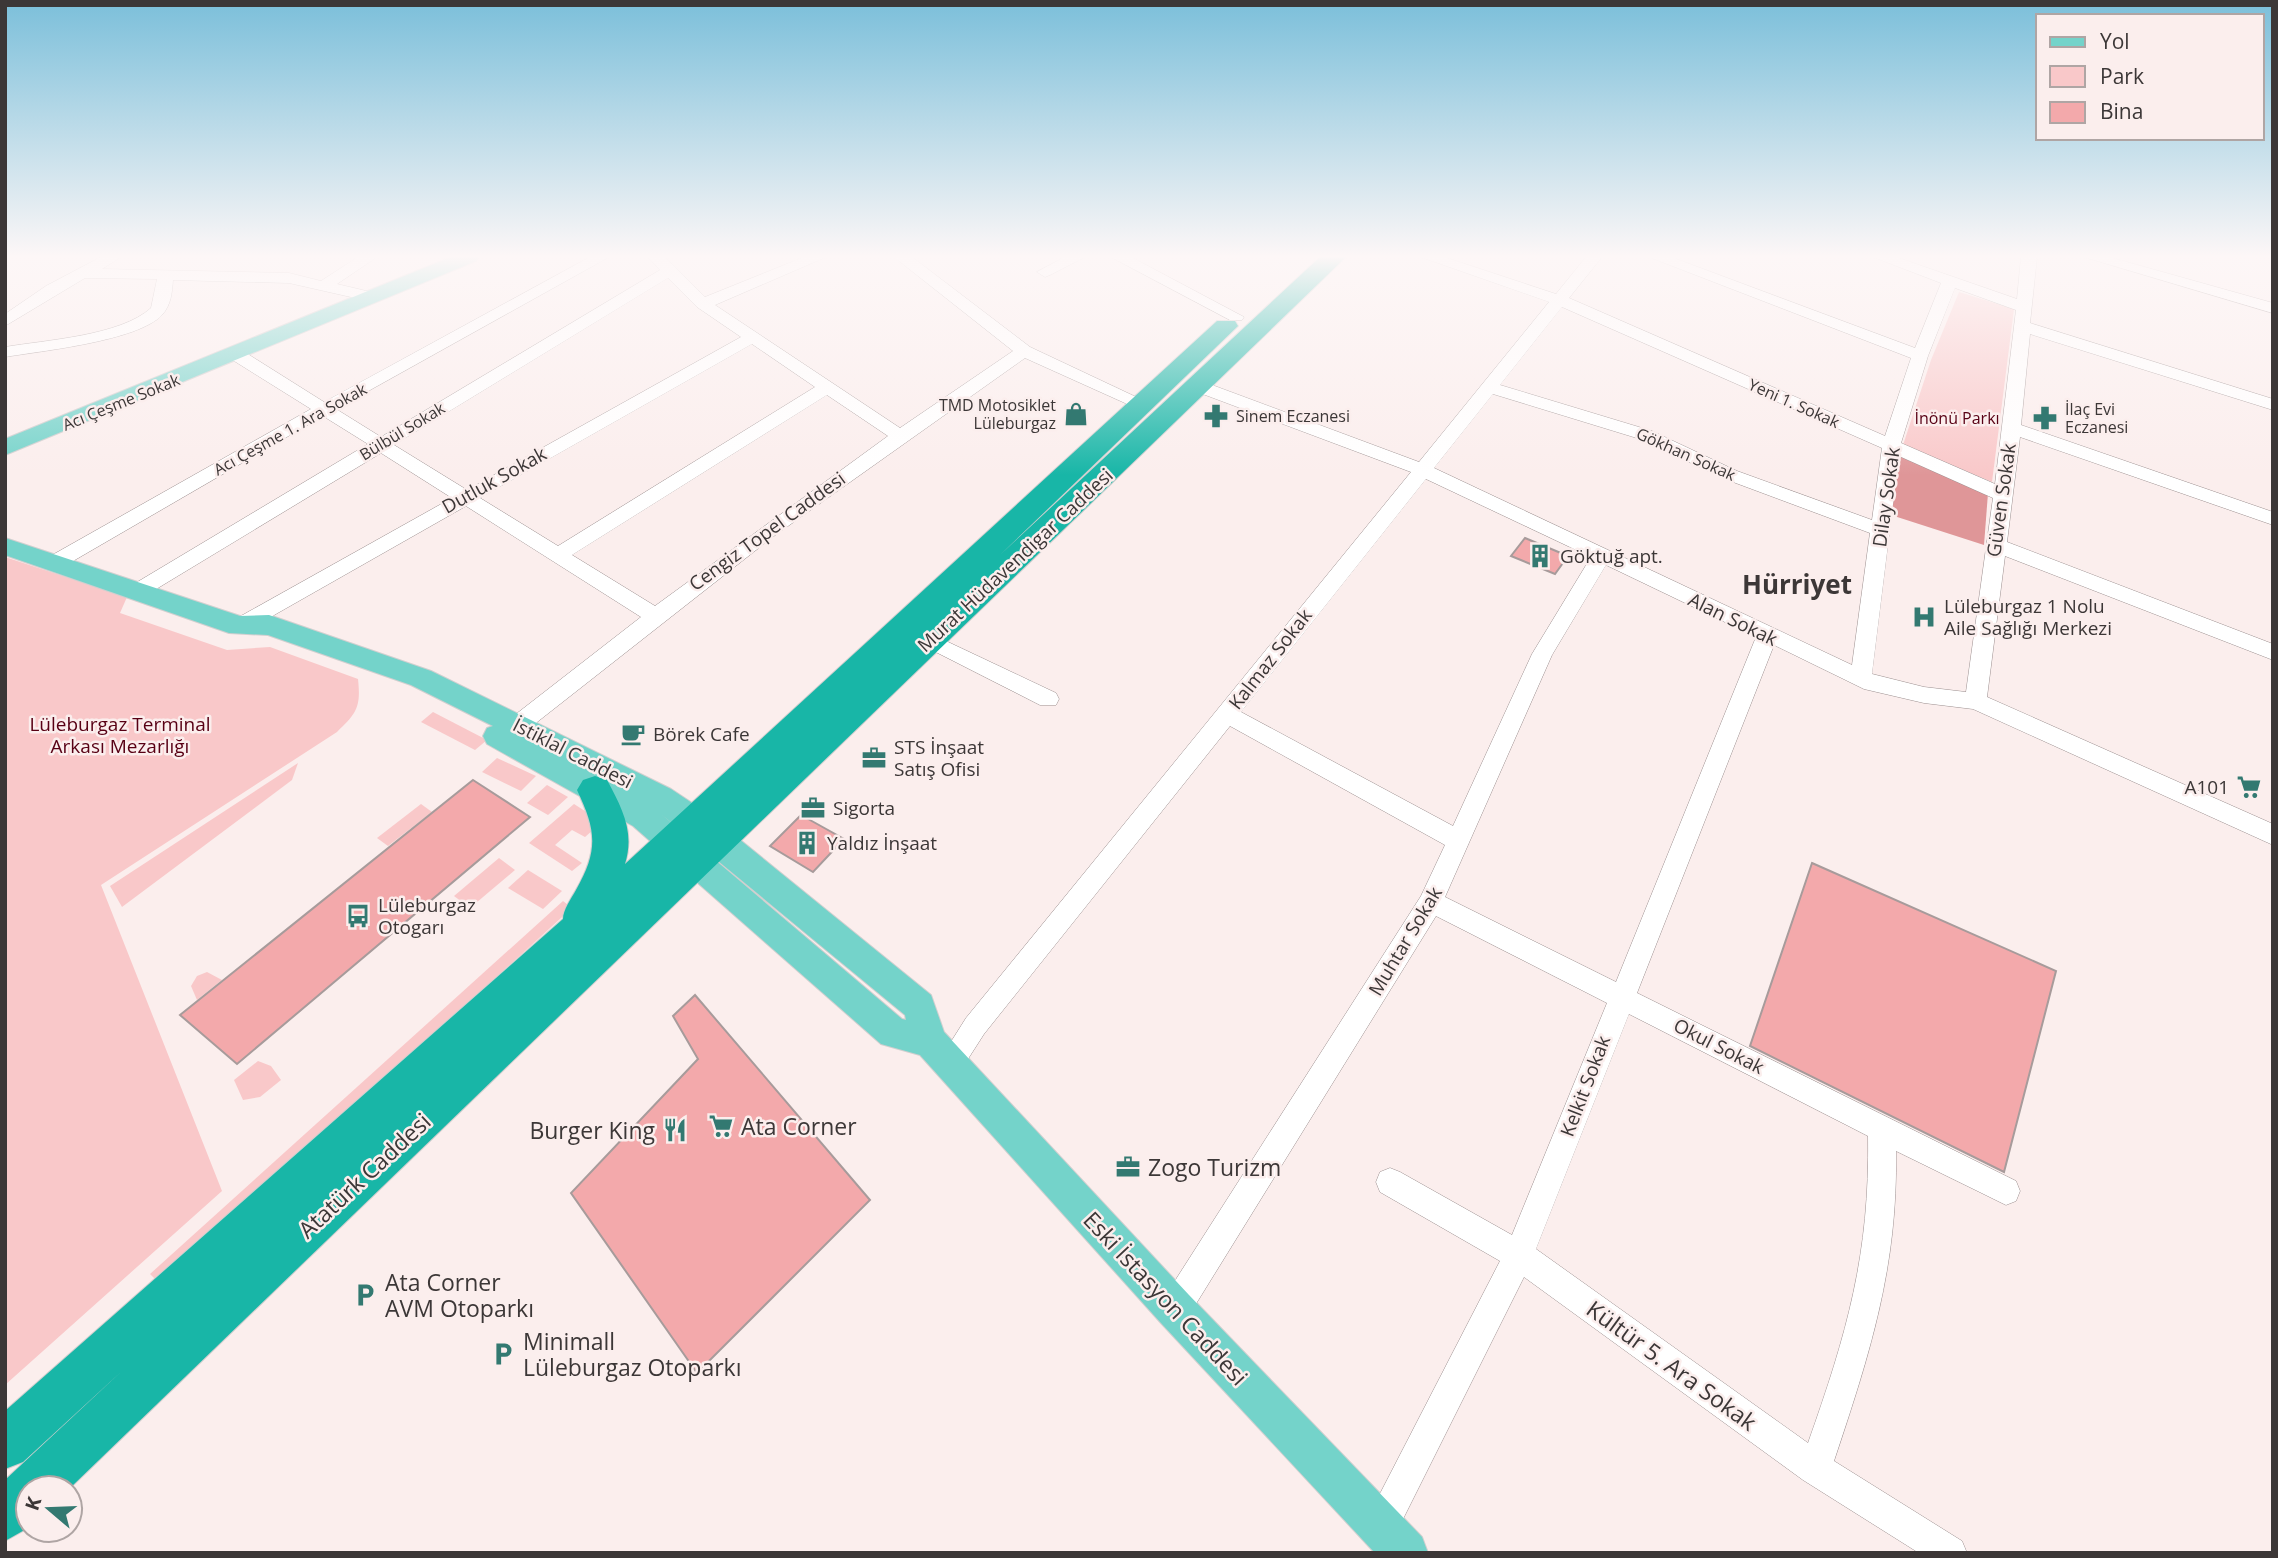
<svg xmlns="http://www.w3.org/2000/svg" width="2278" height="1558" font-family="'Open Sans',sans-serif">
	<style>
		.green { fill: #f9c8c9 }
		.forest { fill: #df9698 }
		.building { fill: #f3a9ab; stroke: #a79b9b; stroke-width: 2 }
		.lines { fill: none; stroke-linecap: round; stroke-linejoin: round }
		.minor-casing { stroke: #9c9090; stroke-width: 1 }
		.major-casing { stroke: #d0cfcf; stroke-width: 2 }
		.highway-casing { stroke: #d0cfcf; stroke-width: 2 }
		.minor { fill: #fff; fill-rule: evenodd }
		.major { fill: #74d3ca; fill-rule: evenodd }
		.highway { fill: #18b6a7; fill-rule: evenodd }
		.labels { text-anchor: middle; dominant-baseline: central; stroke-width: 5; stroke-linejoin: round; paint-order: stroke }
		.far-street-label { font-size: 16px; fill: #3c3737; stroke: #fbeeed }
		.far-poi-label { font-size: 16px; fill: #3c3737; stroke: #fbeeed; text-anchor: start }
		.far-park-label { font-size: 16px; fill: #580014; stroke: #fbeeed }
		.street-label { font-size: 19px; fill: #3c3737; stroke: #fbeeed }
		.poi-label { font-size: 19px; fill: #3c3737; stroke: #fbeeed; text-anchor: start }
		.park-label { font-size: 19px; fill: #580014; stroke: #fbeeed }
		.near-poi-label { font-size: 23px; fill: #3c3737; stroke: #fbeeed; text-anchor: start }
		.near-street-label { font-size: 23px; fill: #3c3737; stroke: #fbeeed }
		.district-label { font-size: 26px; font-weight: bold; fill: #3c3737; stroke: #fbeeed }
	</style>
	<rect width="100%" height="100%" fill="#fbeeed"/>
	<g class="green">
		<path d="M1959,292L2014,309L1992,482L1903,445L1931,360Z"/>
		<path d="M5,557L127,597L120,613L227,650L270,647L358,679C361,707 357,713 337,732L101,885L222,1191L5,1385Z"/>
		<path d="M433,712L487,740L475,750L421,722Z"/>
		<path d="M497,758L536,776L521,791L482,772Z"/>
		<path d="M298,763L292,780L122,907L110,886Z"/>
		<path d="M547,785L568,797L548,815L527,803Z"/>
		<path d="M421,804L432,812L388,846L377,838Z"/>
		<path d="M574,804L602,822L585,837L572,830L555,845L582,863L572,871L529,843Z"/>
		<path d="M499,858L515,870L470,908L454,896Z"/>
		<path d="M528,870L562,891L543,909L508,888Z"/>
		<path d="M563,901L572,908L160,1284L150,1274Z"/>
		<path d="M207,972L222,980L197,1000L191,986L197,976Z"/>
		<path d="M258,1061L271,1066L281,1080L260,1097L243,1100L234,1080Z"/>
	</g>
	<path class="forest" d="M1900,455L1988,493L1984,545L1891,515Z"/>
	<g class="building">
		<path d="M1525,538L1568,556L1555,574L1511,556Z"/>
		<path d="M473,780L530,817L237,1064L180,1015Z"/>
		<path d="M801,815L844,839L813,872L770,846Z"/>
		<path d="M1812,863L2056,971L2004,1172L1750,1046Z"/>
		<path d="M695,995L870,1200L697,1373L571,1193L698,1059L673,1016Z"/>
	</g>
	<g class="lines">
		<g class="minor-casing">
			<g id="minor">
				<path d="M101,257H121L102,269L289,273L321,281L358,257H377L337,284L379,294L381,297L373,302L289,283L173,280C172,293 171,305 162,315C138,341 41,351 5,357V347C46,340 120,336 151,308L157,279L85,278L5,326V314L46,286Z"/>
				<path d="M590,257H609L336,409L381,437L660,270L648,257H665L705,297L804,257H826L715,305L900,428L1013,351L894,257H912L1030,347L1151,404L1148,408H1136L1025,358L774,536L527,730H511L508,724L511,718L641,617L466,506L246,631H232L229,626L232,621L452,498L381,453L143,597H129L126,592L129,587L368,444L323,416L61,568L54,570L44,563L47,558L311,409L231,359V351H243L324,402ZM668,278L697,307L741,337L467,490L394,445ZM752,344L815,387L558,546L480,498ZM827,395L888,436L655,606L572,555Z"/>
				<path d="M1065,257H1085L1050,275L1045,277L1037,272Z"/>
				<path d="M1111,257H1131L1244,317L1242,320H1230Z"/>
				<path d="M1421,257H1444L1556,294L1586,257H1602L1569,298L1885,436L1911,358L1649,257H1671L1915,348L1941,283L1873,257H1896L2017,299L2021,257H2037L2030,323L2273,399V410L2030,334L2021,425L2273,512V525L2020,437L2007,542L2273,644V660L2005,556L1987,697L2273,824V845L1973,709L1924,703L1864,689L1774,645L1637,993L2016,1181L2020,1191L2016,1201L2006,1205L1896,1151C1898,1267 1870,1353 1834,1461L1962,1541L1967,1553H1919L1803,1480L1524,1277L1393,1539L1381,1544L1369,1539L1364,1527L1369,1515L1500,1261L1380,1192L1376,1182L1380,1172L1390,1168L1400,1172L1512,1235L1607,1003L1436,916L1186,1320L1175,1324L1164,1320L1160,1309L1164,1298L1421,896L1445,845L1230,726L984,1034L959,1073L950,1076L941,1073L937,1064L966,1018L1411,472L1192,390L1189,386L1192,382H1204L1419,462L1549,302ZM1955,288L2016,310L1995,484L1901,443L1928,356ZM1562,307L1882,448L1872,520L1737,471L1652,431L1500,385ZM1493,394L1640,439L1725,479L1870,533L1852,665L1434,468ZM1899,456L1993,498L1966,692L1924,687L1872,674ZM1426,479L1591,557L1532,654L1453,826L1241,712ZM1606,565L1756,637L1616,982L1445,897L1552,655ZM1629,1014L1868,1136C1870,1254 1847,1333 1808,1443L1536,1249Z"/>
				<path d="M2084,257H2109L2273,303V313Z"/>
				<path d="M929,633L1056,693L1059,699L1056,705H1040L922,645L919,640L922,635Z"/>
			</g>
		</g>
		<g class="major-casing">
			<g id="major">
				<path d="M451,257H479L476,261L5,455V439Z"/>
				<path d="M5,538L240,616L269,615L431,671L671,789L707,813L931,995L944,1032L1189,1295L1422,1537L1428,1553H1375L1161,1323L920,1055L881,1044L633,826L487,744L483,736L487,728L493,726L411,685L268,635L229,633L5,555ZM661,814L905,1015L906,1020L902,1019Z"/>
			</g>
		</g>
		<g class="highway-casing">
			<path id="highway" d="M1320,257H1346L70,1488H28V1528L5,1541V1480L123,1370L23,1462L5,1469V1411L563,919C563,910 571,899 576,890C599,850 596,830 577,790L583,780L595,776L607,780C622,808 635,832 625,864L1217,321H1235L1238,326L1000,555Z"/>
		</g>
		<use href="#minor" class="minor"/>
		<use href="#major" class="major"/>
		<use href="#highway" class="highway"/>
	</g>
	<linearGradient id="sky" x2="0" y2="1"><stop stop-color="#7bbfda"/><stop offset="0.54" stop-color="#fdf7f7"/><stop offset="1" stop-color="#fdf7f7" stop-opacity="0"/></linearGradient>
	<rect width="2278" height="475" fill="url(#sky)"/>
	<defs>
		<g id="shop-bare" transform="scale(1.89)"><path d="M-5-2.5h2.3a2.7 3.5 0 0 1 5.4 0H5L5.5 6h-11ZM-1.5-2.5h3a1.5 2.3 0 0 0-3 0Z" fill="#337971" stroke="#fbeeed" stroke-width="2.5" paint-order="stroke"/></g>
		<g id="pharmacy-bare" transform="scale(1.89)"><path d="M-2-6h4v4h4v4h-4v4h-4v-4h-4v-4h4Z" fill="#337971" stroke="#fbeeed" stroke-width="2.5" paint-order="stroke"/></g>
		<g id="building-bare" transform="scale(1.89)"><path d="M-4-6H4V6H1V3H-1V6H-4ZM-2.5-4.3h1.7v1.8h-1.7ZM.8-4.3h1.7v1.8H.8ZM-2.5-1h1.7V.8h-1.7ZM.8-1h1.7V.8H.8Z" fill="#337971" stroke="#fbeeed" stroke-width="2.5" paint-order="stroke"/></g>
		<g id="hospital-bare" transform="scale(1.89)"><path d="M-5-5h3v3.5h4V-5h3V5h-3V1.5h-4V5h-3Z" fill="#337971" stroke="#fbeeed" stroke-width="2.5" paint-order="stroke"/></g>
		<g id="cafe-bare" transform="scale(1.89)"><path d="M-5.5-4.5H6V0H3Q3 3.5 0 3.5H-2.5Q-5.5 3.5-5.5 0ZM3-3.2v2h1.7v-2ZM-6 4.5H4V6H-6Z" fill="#337971" stroke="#fbeeed" stroke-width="2.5" paint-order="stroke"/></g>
		<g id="office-bare" transform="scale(1.89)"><path d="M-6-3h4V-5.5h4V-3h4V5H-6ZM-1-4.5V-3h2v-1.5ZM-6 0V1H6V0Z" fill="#337971" stroke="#fbeeed" stroke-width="2.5" paint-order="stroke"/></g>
		<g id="supermarket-bare" transform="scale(1.89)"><path d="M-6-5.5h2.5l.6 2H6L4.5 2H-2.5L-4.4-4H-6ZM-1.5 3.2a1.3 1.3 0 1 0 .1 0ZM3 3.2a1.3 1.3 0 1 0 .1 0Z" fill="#337971" stroke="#fbeeed" stroke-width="2.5" paint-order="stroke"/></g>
		<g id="bus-bare" transform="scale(1.89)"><path d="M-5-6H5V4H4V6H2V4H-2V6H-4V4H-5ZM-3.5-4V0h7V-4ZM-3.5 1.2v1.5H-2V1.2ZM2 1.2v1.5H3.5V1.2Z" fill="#337971" stroke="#fbeeed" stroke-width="2.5" paint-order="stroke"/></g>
		<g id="restaurant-bare" transform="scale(1.89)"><path d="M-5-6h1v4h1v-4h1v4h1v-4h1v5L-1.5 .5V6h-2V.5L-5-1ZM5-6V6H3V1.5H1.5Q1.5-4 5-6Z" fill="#337971" stroke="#fbeeed" stroke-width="2.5" paint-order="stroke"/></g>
		<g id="parking-bare" transform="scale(1.89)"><path d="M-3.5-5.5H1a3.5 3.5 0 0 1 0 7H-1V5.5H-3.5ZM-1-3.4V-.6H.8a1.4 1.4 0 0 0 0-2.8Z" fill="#337971" stroke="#fbeeed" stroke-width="2.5" paint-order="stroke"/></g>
	</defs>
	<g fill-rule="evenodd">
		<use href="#shop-bare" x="1076" y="414"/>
		<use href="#pharmacy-bare" x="1216" y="416"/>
		<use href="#pharmacy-bare" x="2045" y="418"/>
		<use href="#building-bare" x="1540" y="556"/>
		<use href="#hospital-bare" x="1924" y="617"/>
		<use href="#cafe-bare" x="633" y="734"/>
		<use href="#office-bare" x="874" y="758"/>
		<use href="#supermarket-bare" x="2249" y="787"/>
		<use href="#office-bare" x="813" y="808"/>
		<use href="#building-bare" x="807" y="843"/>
		<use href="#bus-bare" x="358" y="916"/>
		<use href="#supermarket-bare" x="721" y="1126"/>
		<use href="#restaurant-bare" x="675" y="1130"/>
		<use href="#office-bare" x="1128" y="1167"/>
		<use href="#parking-bare" x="365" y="1295"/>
		<use href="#parking-bare" x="503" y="1354"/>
	</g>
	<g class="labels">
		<g class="far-street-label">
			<text transform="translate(121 402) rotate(-22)">Acı Çeşme Sokak</text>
			<text transform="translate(1794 403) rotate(24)">Yeni 1. Sokak</text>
			<text transform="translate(290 429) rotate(-29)">Acı Çeşme 1. Ara Sokak</text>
			<text transform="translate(402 431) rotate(-31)">Bülbül Sokak</text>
			<text transform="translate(1686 454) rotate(24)">Gökhan Sokak</text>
		</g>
		<g class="far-poi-label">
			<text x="1056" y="405" text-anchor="end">TMD Motosiklet<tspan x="1056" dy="18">Lüleburgaz</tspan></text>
			<text x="2065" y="409">İlaç Evi<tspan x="2065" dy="18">Eczanesi</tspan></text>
			<text x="1236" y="416">Sinem Eczanesi</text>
		</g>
		<g class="far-park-label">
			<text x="1957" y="418">İnönü Parkı</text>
		</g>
		<g class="street-label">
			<text transform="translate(494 480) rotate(-29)">Dutluk Sokak</text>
			<text transform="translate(1886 497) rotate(-82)">Dilay Sokak</text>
			<text transform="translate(2001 500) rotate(-82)">Güven Sokak</text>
			<text transform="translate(767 531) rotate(-36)">Cengiz Topel Caddesi</text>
			<text transform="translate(1015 560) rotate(-43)">Murat Hüdavendigar Caddesi</text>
			<text transform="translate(1733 619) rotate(26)">Alan Sokak</text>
			<text transform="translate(1270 659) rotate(-52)">Kalmaz Sokak</text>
			<text transform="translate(573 753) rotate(27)">İstiklal Caddesi</text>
			<text transform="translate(1405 941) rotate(-59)">Muhtar Sokak</text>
			<text transform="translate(1719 1046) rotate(27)">Okul Sokak</text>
			<text transform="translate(1585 1086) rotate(-69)">Kelkit Sokak</text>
		</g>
		<g class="poi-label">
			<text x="1560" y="556">Göktuğ apt.</text>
			<text x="1944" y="606">Lüleburgaz 1 Nolu<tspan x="1944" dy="22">Aile Sağlığı Merkezi</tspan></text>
			<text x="653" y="734">Börek Cafe</text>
			<text x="894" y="747">STS İnşaat<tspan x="894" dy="22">Satış Ofisi</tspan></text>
			<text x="2229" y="787" text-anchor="end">A101</text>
			<text x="833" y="808">Sigorta</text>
			<text x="827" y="843">Yaldız İnşaat</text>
			<text x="378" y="905">Lüleburgaz<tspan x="378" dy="22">Otogarı</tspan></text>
		</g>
		<g class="park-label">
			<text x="120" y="724">Lüleburgaz Terminal<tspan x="120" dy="22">Arkası Mezarlığı</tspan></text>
		</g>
		<g class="near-poi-label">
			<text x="741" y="1126">Ata Corner</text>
			<text x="655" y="1130" text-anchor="end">Burger King</text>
			<text x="1148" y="1167">Zogo Turizm</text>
			<text x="385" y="1282">Ata Corner<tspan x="385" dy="26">AVM Otoparkı</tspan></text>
			<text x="523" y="1341">Minimall<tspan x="523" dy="26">Lüleburgaz Otoparkı</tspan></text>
		</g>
		<g class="near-street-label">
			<text transform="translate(364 1175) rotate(-43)">Atatürk Caddesi</text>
			<text transform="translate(1166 1298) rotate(47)">Eski İstasyon Caddesi</text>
			<text transform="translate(1672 1365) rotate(36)">Kültür 5. Ara Sokak</text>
		</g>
		<g class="district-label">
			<text x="1797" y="584">Hürriyet</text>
		</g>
	</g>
	<rect width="2278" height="1558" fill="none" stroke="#3c3737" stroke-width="14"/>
	<rect x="2036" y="14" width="228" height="126" fill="#fbeeed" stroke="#afa5a4" stroke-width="2"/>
	<rect x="2050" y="37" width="35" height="10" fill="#74d3ca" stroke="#afa5a4" stroke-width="2"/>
	<text x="2100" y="49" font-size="21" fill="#3c3737">Yol</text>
	<rect x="2050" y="66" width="35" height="21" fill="#f9c8c9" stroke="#afa5a4" stroke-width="2"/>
	<text x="2100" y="84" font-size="21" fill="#3c3737">Park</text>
	<rect x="2050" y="102" width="35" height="21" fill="#f3a9ab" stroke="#afa5a4" stroke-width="2"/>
	<text x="2100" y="119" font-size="21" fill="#3c3737">Bina</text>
	<g transform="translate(49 1509) rotate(289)"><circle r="33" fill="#fbeeed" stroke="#afa5a4" stroke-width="2"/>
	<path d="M0-5L12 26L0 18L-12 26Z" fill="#337971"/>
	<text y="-10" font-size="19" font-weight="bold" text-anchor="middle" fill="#3c3737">K</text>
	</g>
</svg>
